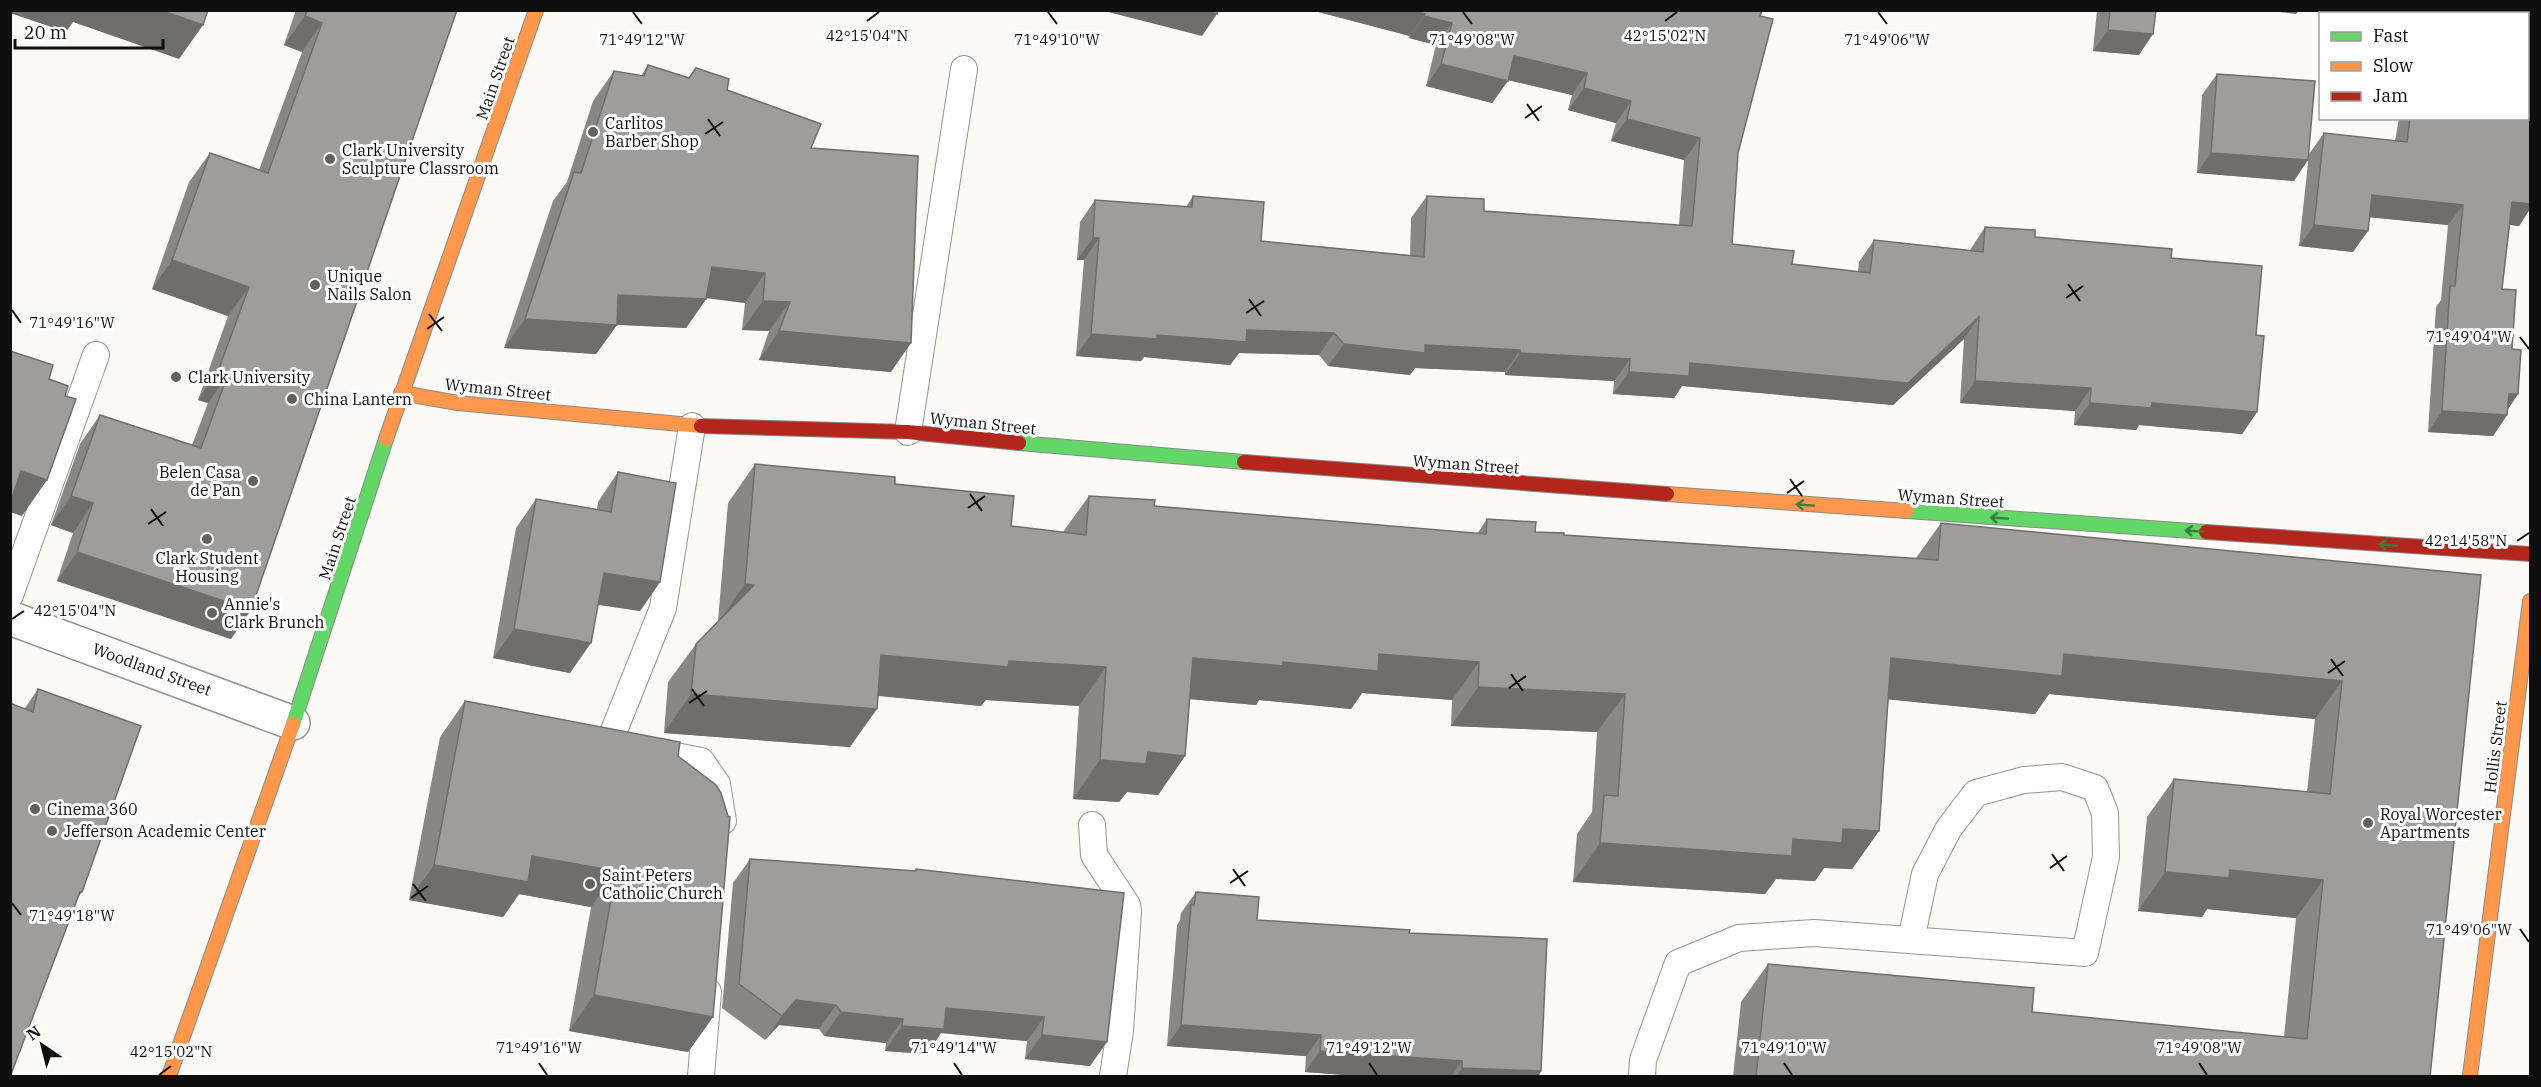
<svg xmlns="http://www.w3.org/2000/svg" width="2541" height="1087" font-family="'IBM Plex Serif',serif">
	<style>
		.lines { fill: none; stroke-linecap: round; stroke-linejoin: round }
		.lane-casing { stroke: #959593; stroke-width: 28 }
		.street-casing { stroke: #959593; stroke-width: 36 }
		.fast-casing { stroke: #8c8b8a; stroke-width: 16 }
		.slow-casing { stroke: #8c8b8a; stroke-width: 16 }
		.jam-casing { stroke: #8c8b8a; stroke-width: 16 }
		.lane { stroke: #fefefe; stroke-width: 26 }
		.street { stroke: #fefefe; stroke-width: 33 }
		.fast { stroke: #63d668; stroke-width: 14 }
		.slow { stroke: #ff974d; stroke-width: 14 }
		.jam { stroke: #b3261e; stroke-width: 14 }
		.wall { fill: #898785 }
		.shaded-wall { fill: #6f6e6c }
		.building { fill: #9f9d9b; stroke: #6f6e6c; stroke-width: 1.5 }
		.oneway { stroke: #3d7c40 }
		.ticks { fill: none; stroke: #0f0f0f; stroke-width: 2 }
		.poi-dot { fill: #626160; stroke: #fff; stroke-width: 2 }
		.labels { text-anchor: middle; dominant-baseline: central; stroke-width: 6; stroke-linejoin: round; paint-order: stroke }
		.street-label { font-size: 16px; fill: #0f0f0f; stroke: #fff }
		.poi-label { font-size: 16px; fill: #0f0f0f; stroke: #fff; text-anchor: start }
		.ticks-label { font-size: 15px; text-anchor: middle; fill: #0f0f0f; stroke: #fff; stroke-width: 6; stroke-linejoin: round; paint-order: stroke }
	</style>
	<rect width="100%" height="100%" fill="#fbfaf6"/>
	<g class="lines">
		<g class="lane-casing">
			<g id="lane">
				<path d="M692,426L663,608L609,743L701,761L717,784L723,821"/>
				<path d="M908,432L964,69"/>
				<path d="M10,595L96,355"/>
				<path d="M1092,825L1094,855L1127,905L1128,911L1120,1031L1113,1076"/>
				<path d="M701,1076L708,992"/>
				<path d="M1642,1076L1643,1060L1678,963L1739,938L1814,933L2085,953L2106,857L2105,813L2095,788L2062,777L2024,780L1976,793L1949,828L1925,874L1911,940"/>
			</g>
		</g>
		<g class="street-casing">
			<path id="street" d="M10,618L293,723"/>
		</g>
		<g class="fast-casing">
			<g id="fast">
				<path d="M1019,443L1244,462"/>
				<path d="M1907,511L2206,532"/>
				<path d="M293,724L386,439"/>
			</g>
		</g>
		<g class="slow-casing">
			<g id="slow">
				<path d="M401,393L458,403L701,426"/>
				<path d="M386,439L536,10"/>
				<path d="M1667,494L1907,511"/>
				<path d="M169,1076L293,724"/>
				<path d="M2470,1076L2530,601"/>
			</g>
		</g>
		<g class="jam-casing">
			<g id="jam">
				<path d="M701,426L908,432L1019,443"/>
				<path d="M1244,462L1667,494"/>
				<path d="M2206,532L2530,554"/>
			</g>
		</g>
		<use href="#lane" class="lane"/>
		<use href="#street" class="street"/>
		<use href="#fast" class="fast"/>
		<use href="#slow" class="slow"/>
		<use href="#jam" class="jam"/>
	</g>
	<g class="wall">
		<path d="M296,10H457L231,639L57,581L73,533L51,525L80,444L100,415L192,445L208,403L198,400L228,316L152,289L189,182L210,153L259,170L302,52L284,45Z"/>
		<path d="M1311,10H1762L1738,153L1732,244L1792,264L1858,272L1859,262L1874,240L1970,250L1985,227L2035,237L2171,258L2256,335L2257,412L2242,434L2139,425L2136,430L2074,425L2075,411L1960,403L1964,339L1893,405L1682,386L1674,398L1613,394L1614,381L1505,375V372L1415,368L1410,375L1328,366L1319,355L1239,353L1230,365L1144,357L1141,361L1076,356L1084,260H1077L1080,222L1095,200L1186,207L1193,196L1261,241L1410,255L1411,218L1427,196L1484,211L1679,225L1684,160L1611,141L1616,123L1568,110L1572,95L1508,80L1492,103L1426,86L1436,45L1409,38L1410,36Z"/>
		<path d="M2097,10H2156L2139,55L2093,51Z"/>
		<path d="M2530,40V209L2519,226L2510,225L2502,289L2512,349L2518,394L2508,409L2507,415L2493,436L2428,432L2436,307L2441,300L2448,225L2369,217L2353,252L2299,246L2309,154L2324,133L2395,141L2399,118H2528Z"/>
		<path d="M648,65L727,90L811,148L891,372L759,360L769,331L742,330L745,303L707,298L686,328L617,325L596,354L504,348L553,201L567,182L593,101L614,71L641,76Z"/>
		<path d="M2217,74L2294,181L2197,173L2202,95Z"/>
		<path d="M755,464L895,484L1011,526L1063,532L1089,496L1154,506L1477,534L1487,519L1535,532L1564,535L1916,558L1941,523L2481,575L2430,1077H1733L1741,1002L1768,964L2032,1012L2284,1037L2296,918L2207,909L2202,917L2138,911L2147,817L2174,779L2307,792L2315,719L2049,694L2035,714L1888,699L1879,831L1852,869L1824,868L1815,881L1776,879L1765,894L1573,882L1577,834L1592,812L1597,732L1451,726L1452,700L1362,693L1351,709L1259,700L1256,705L1190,699L1185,756L1158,795L1127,792L1119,802L1073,799L1079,706L986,700L981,706L878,696L850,747L664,733L668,682L696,644L718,621L728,503Z"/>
		<path d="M618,472L660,582L640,611L598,605L570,673L493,658L516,528L536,499L597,509L598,502Z"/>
		<path d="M38,689L82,892L77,899L25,708Z"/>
		<path d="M465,701L678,756L713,1017L688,1052L569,1031L591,907L519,894L503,917L409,900L440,737Z"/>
		<path d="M750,859L914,871L916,869L1090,1066L1025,1059L1027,1041L941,1033L927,1054L885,1051L886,1043L824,1036L819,1029L779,1025L765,1040L722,1008L733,883Z"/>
		<path d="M1196,892L1257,920L1409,933L1541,1071L1538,1077H1371L1305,1072L1306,1056L1167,1046L1177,925L1180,920L1181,913Z"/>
	</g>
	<g class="shaded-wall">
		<path d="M10,10H160L203,25L179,59L73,22L66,32L10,13Z"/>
		<path d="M1109,10H1205L1217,14L1202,36L1108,12Z"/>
		<path d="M1311,10H1413L1425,14L1410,36Z"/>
		<path d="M2263,10H2299L2296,14Z"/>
		<path d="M305,16L322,23L302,52L284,45Z"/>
		<path d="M1424,16L1452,23L1436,45L1409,38Z"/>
		<path d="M2108,30L2153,34L2139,55L2093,51Z"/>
		<path d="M1514,56L1587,73L1572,95L1499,78Z"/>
		<path d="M1441,64L1508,81L1492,103L1426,86Z"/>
		<path d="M1584,88L1631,101L1616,123L1568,110Z"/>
		<path d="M1627,119L1700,138L1684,160L1611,141Z"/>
		<path d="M2211,153L2308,160L2294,181L2197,173Z"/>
		<path d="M2372,195L2463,205L2448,225L2357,216Z"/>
		<path d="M2512,202L2530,204V209L2519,226L2498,223Z"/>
		<path d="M2314,225L2368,231L2353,252L2299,246Z"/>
		<path d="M1093,238H1099L1084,260H1077Z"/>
		<path d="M172,260L249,287L228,316L152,289Z"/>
		<path d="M712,267L765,273L745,303L691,296Z"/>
		<path d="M618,295L706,299L686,328L607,324L617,325L596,354L504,348L525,319Z"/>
		<path d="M763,301L790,302L769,331L742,330Z"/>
		<path d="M1979,317L1964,339L1893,405L1682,386L1674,398L1613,394L1629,372Z"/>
		<path d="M1247,330L1334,333L1319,355L1239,353L1230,365L1144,357L1141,361L1076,356L1091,334Z"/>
		<path d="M779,331L911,343L891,372L759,360Z"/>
		<path d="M1344,344L1425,345L1520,350L1505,372L1415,368L1410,375L1328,366Z"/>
		<path d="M1520,353L1630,359L1614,381L1505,375Z"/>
		<path d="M218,371L228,374L208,403L198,400Z"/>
		<path d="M1975,381L2091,388L2075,411L1960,403Z"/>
		<path d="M2509,394H2518L2504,415H2507L2493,436L2428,432L2442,411Z"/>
		<path d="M2090,403H2152L2257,412L2242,434L2139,425L2136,430L2074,425Z"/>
		<path d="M21,471L47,480L22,516L10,512V486Z"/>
		<path d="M71,496L93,503L73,533L51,525Z"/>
		<path d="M77,552L251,610L231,639L57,581Z"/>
		<path d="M604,573L660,582L640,611L583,602Z"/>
		<path d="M745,584L754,585L718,623Z"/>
		<path d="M514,629L591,643L570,673L493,658Z"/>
		<path d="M1379,654L1479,662L1452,700L1362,693L1351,709L1259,700L1256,705L1166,697L1193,658L1283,662Z"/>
		<path d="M2064,654L2342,681L2315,719L2049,694L2035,714L1864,697L1891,658Z"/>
		<path d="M881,655L1009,661L1106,667L1079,706L986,700L981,706L854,693Z"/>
		<path d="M1478,687L1625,694L1597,732L1451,726Z"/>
		<path d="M691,694L877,709L850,747L664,733Z"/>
		<path d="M1148,752L1185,756L1158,795L1127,792L1119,802L1073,799L1100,760Z"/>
		<path d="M1843,829L1879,831L1852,869L1824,868L1815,881L1776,879L1765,894L1573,882L1600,843Z"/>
		<path d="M532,856L616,871L591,907L519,894L503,917L409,900L434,865Z"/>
		<path d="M2230,870L2323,880L2296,918L2207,909L2202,917L2138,911L2165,872Z"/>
		<path d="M594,995L713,1017L688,1052L569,1031Z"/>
		<path d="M796,1000L836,1005L819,1029L779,1025L765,1040L782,1016Z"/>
		<path d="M946,1008L1044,1017L1027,1041L941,1033L927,1054L885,1051L902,1026Z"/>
		<path d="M841,1012L903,1019L886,1043L824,1036Z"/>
		<path d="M1181,1025L1321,1035L1306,1056L1167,1046Z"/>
		<path d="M1042,1035L1107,1042L1090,1066L1025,1059Z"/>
		<path d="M1320,1051L1462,1061L1451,1077H1371L1305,1072Z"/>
		<path d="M1462,1068L1541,1071L1538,1077H1456Z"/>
	</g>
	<g class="building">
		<path d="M160,10H208L203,25Z"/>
		<path d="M307,10H457L251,610L77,552L93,503L71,496L100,415L201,448L228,374L218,371L249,287L172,260L210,153L268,173L322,23L305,16Z"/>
		<path d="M1205,10H1218L1217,14Z"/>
		<path d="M1413,10H1762L1760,16L1773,19L1738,153L1732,244L1794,251L1792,264L1870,273L1874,240L1983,252L1985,227L2035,230V237L2172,249L2171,258L2262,266L2256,335L2264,336L2257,412L2152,403L2151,408L2090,403L2091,388L1975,381L1979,317L1908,383L1690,363L1689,376L1629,372L1630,359L1520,353V350L1425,345V353L1344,344L1334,333L1247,330L1246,342L1157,335V339L1091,334L1099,238H1093L1095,200L1192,207L1193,196L1264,202L1261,241L1424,257L1427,196L1484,199V211L1692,226L1700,138L1627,119L1631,101L1584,88L1587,73L1514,56L1508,81L1441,64L1452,23L1424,16L1425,14Z"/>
		<path d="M2110,10H2156L2153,34L2108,30Z"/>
		<path d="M2528,40H2530V204L2512,202L2502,289L2516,290L2512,349L2521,350L2518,394H2509L2507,415L2442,411L2450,286H2455L2463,205L2372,195L2368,231L2314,225L2324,133L2407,142L2410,118H2528Z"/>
		<path d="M648,65L689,78L696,68L729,79L727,90L821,124L811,148L918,156L911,343L779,331L790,302L763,301L765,273L712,267L706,299L618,295L617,325L525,319L574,172L581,173L614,71L644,76Z"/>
		<path d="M2217,74L2315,81L2308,160L2211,153Z"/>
		<path d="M10,351L53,365L49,379L68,386L65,396L76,399L47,480L21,471L12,498L10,497Z"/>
		<path d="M755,464L895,477V484L1014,496L1011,526L1086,535L1089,496L1155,500L1154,506L1486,534L1487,519L1536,522L1535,532L1564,533V535L1938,560L1941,523L2481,575L2430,1077H1756L1768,964L2034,988L2032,1012L2307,1039L2323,880L2230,870L2229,878L2165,872L2174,779L2330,794L2342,681L2064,654L2062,676L1891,658L1879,831L1843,829L1842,843L1793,839L1792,856L1600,843L1604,795L1618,796L1625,694L1478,687L1479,662L1379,654L1378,671L1283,662V666L1193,658L1185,756L1148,752L1146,764L1100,760L1106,667L1009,661L1008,667L881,655L877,709L691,694L696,644L754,585L745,584Z"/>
		<path d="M618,472L676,483L660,582L604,573L591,643L514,629L536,499L611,512Z"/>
		<path d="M38,689L141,726L82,892H80L10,1077V703L33,712Z"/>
		<path d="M465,701L680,742L678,756L716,785L721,793L728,816L730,817L713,1017L594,995L616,871L532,856L528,882L434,865Z"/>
		<path d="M750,859L916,871V869L1124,893L1107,1042L1042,1035L1044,1017L946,1008L944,1029L902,1026L903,1019L841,1012L836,1005L796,1000L782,1016L739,984Z"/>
		<path d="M1196,892L1259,897L1257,920L1410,930L1409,933L1547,939L1541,1071L1462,1068V1061L1320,1051L1321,1035L1181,1025L1191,905H1194Z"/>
	</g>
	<defs><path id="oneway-shaft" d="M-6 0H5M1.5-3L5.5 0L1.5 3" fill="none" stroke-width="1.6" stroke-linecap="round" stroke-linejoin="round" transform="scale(1.5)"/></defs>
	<g class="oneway">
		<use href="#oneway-shaft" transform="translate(1805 505) rotate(-176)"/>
		<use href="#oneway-shaft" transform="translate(1999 518) rotate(-176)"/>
		<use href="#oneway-shaft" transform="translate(2194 531) rotate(-176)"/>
		<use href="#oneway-shaft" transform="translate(2388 545) rotate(-176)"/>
	</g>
	<path class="ticks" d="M633,12L642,24M1048,12L1057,24M1463,12L1472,24M1878,12L1887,24M867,21L879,12M1665,21L1677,12M1527,104L1539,121M1525,118L1542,106M708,119L720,136M705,134L723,122M2068,284L2080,301M2066,298L2083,286M1249,299L1261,316M12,310L21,323M1246,313L1264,301M429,314L442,331M427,329L444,317M2520,337L2529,349M1790,479L1802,496M1787,493L1804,481M970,494L982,511M968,508L985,496M151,509L163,526M148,524L166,512M2517,541L2529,533M12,619L24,611M2331,659L2343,676M2328,673L2345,661M1511,674L1523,691M1509,688L1526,676M692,689L704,706M689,703L707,691M2052,854L2064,871M2050,868L2067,856M1233,869L1245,886M1230,883L1248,871M413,884L426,901M411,898L428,886M12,903L21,915M2520,929L2529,942M539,1063L547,1075M954,1063L962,1075M1369,1063L1377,1075M1784,1063L1792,1075M2199,1063L2207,1075M159,1075L171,1066"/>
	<g class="poi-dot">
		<circle cx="593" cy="132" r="6"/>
		<circle cx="330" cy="159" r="6"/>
		<circle cx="315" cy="285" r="6"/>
		<circle cx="176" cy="377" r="6"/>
		<circle cx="292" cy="399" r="6"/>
		<circle cx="253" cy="481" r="6"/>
		<circle cx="207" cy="539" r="6"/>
		<circle cx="212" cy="613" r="6"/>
		<circle cx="35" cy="809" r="6"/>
		<circle cx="2368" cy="823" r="6"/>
		<circle cx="52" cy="831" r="6"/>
		<circle cx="590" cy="884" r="6"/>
	</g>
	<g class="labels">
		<g class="street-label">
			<text transform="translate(495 78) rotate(-71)">Main Street</text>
			<text transform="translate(498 389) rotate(6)">Wyman Street</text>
			<text transform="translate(983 423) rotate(6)">Wyman Street</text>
			<text transform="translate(1466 464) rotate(4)">Wyman Street</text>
			<text transform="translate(1951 498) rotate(4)">Wyman Street</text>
			<text transform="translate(337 538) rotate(-72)">Main Street</text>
			<text transform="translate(152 669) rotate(20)">Woodland Street</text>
			<text transform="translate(2495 747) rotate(-83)">Hollis Street</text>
		</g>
		<g class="poi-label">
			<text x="605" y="123">Carlitos<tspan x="605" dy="18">Barber Shop</tspan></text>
			<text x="342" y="150">Clark University<tspan x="342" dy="18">Sculpture Classroom</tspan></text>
			<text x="327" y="276">Unique<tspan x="327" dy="18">Nails Salon</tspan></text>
			<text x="188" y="377">Clark University</text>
			<text x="304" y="399">China Lantern</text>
			<text x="241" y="472" text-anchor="end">Belen Casa<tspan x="241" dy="18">de Pan</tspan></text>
			<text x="207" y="558" text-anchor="middle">Clark Student<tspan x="207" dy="18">Housing</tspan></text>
			<text x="224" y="604">Annie's<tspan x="224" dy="18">Clark Brunch</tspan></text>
			<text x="47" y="809">Cinema 360</text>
			<text x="2380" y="814">Royal Worcester<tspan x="2380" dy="18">Apartments</tspan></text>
			<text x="64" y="831">Jefferson Academic Center</text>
			<text x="602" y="875">Saint Peters<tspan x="602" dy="18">Catholic Church</tspan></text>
		</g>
	</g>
	<g class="ticks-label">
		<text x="1665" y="41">42°15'02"N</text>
		<text x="867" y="41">42°15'04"N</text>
		<text x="642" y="45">71°49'12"W</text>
		<text x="1057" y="45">71°49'10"W</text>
		<text x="1472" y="45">71°49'08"W</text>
		<text x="1887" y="45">71°49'06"W</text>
		<text x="72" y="328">71°49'16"W</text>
		<text x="2469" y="342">71°49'04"W</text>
		<text x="2466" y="546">42°14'58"N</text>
		<text x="75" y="616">42°15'04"N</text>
		<text x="72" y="921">71°49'18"W</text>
		<text x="2469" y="935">71°49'06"W</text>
		<text x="539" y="1053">71°49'16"W</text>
		<text x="954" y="1053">71°49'14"W</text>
		<text x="1369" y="1053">71°49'12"W</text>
		<text x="1784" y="1053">71°49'10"W</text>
		<text x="2199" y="1053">71°49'08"W</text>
		<text x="171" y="1057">42°15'02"N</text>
	</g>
	<rect width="2541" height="1087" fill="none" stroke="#0f0f0f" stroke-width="24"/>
	<rect x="2319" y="12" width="210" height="108" fill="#ffffff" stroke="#9f9f9f" stroke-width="1.5"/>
	<rect x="2331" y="32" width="30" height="9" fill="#63d668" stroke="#9f9f9f" stroke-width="1.5"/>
	<text x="2373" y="42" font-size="18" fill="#0f0f0f">Fast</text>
	<rect x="2331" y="62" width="30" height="9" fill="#ff974d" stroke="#9f9f9f" stroke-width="1.5"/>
	<text x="2373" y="72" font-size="18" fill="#0f0f0f">Slow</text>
	<rect x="2331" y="92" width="30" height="9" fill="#b3261e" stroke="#9f9f9f" stroke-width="1.5"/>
	<text x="2373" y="102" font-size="18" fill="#0f0f0f">Jam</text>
	<g transform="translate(42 1045) rotate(325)" stroke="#ffffff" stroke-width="4.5" paint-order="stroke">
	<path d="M0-4.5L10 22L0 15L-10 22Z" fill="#0f0f0f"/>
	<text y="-9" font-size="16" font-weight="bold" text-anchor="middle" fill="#0f0f0f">N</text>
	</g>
	<path d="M15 39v9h148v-9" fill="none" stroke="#0f0f0f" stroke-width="3"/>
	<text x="24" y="39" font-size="18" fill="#0f0f0f" stroke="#ffffff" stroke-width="4.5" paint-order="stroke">20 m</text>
</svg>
